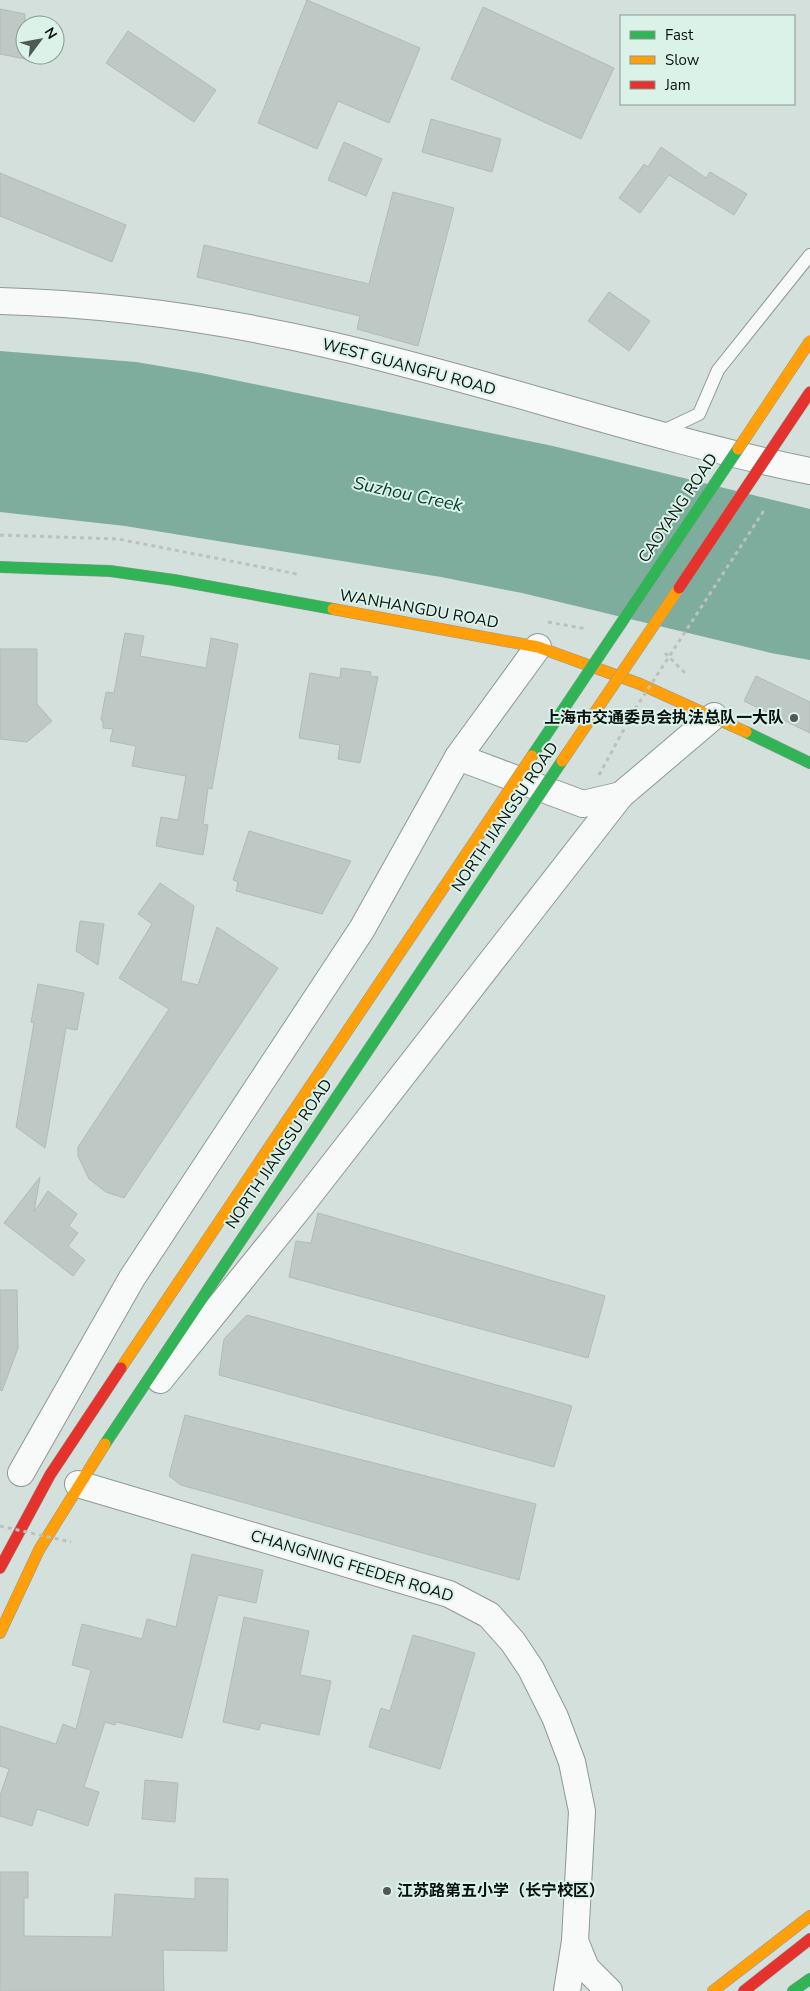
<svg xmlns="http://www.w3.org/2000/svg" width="810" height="1991" font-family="'Nunito Sans','Noto Sans SC',sans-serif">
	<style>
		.water { fill: #7fad9d }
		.building { fill: #bec8c4; stroke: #b1bbb7 }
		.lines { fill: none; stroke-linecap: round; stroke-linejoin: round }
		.lane-casing { stroke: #8f9895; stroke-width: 14 }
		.street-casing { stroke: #8f9895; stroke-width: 28 }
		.fast-casing { stroke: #8f9895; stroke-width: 12 }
		.slow-casing { stroke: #8f9895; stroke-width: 12 }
		.jam-casing { stroke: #8f9895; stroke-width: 12 }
		.path { stroke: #bcc0bf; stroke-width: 3; stroke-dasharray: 4 4; stroke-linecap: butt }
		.lane { stroke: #f8fafa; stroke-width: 12 }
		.street { stroke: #f8fafa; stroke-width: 26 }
		.fast { stroke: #30b455; stroke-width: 11 }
		.slow { stroke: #ff9f0a; stroke-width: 11 }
		.jam { stroke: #e5322d; stroke-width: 11 }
		.fast-bridge-casing { stroke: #87a098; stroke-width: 12; stroke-linecap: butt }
		.slow-bridge-casing { stroke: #87a098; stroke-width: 12; stroke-linecap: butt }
		.jam-bridge-casing { stroke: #87a098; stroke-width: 12; stroke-linecap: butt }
		.path-bridge { stroke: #bcc0bf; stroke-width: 3; stroke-dasharray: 4 4; stroke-linecap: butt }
		.fast-bridge { stroke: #30b455; stroke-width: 11 }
		.slow-bridge { stroke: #ff9f0a; stroke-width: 11 }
		.jam-bridge { stroke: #e5322d; stroke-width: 11 }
		.poi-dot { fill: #505956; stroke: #dbf2e9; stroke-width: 2 }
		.labels { text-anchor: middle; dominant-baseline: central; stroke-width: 4; stroke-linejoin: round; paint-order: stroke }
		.street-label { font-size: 16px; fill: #09110e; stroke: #dbf2e9 }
		.poi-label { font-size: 16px; font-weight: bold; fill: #09110e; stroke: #dbf2e9; text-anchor: end }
		.water-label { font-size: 18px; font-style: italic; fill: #053d2e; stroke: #dbf2e9 }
	</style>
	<rect width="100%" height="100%" fill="#d3e0db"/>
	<path class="water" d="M0,351L136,362L201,373L553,446L810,509V660L771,653L522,593L441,577L125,526L0,512Z"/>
	<g class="building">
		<path d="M307,0L420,48L389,123L338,101L317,149L258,123Z"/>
		<path d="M483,7L614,68L581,139L451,79Z"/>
		<path d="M0,9L25,14V59L0,54Z"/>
		<path d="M128,31L216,90L194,122L106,63Z"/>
		<path d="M431,119L501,139L492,172L422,152Z"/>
		<path d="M344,142L382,159L366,196L328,180Z"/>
		<path d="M661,147L706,178L710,172L747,194L734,215L669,175L640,213L619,198L644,164L648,167Z"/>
		<path d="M0,173L126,225L112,262L0,216Z"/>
		<path d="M393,192L454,208L418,346L357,329L360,316L197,277L204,245L369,284Z"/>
		<path d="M609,292L650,321L629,351L588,321Z"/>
		<path d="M125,633L144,636L140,656L206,668L211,638L238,644L212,789L208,788L203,824L208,825L203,855L156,846L161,817L178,820L186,776L132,766L136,746L110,741L113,729L103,728V721L101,720L106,692L114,693Z"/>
		<path d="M0,649H37V704L52,721L27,742L0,739Z"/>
		<path d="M341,668L371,672L370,676L378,677L360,763L338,759L340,745L299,738L310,673L340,678Z"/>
		<path d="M756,676L810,702V733L744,701Z"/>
		<path d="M249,831L351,861L322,914L236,891L238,882L233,880Z"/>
		<path d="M160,883L194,906L181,981L198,985L217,927L278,968L124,1198L106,1192L89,1179L78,1156V1147L169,1009L119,978L152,924L138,914Z"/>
		<path d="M80,921L104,924L98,965L76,951Z"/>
		<path d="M38,984L84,993L77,1030L66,1028L45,1148L16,1127L34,1023L31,1022Z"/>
		<path d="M40,1177L34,1212L48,1191L77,1214L69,1226L78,1233L68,1246L85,1260L73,1276L4,1223Z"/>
		<path d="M318,1213L605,1296L588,1358L289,1277L296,1241L311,1243Z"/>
		<path d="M0,1290H17L18,1348L2,1391L0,1390Z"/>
		<path d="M247,1315L572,1406L554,1467L219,1375L224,1339Z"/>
		<path d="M185,1415L536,1504L519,1580L181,1485L169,1476Z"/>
		<path d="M192,1554L263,1570L256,1603L218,1595L182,1738L116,1722L115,1725L105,1722L84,1787L99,1792L88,1826L37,1809L32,1826L0,1816V1796L9,1769L0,1766V1726L56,1744L63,1724L76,1729L91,1670L72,1665L82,1624L142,1639L147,1619L176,1627Z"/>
		<path d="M244,1617L309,1631L300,1675L331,1681L319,1735L261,1723L259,1730L223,1722Z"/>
		<path d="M413,1635L475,1653L440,1769L369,1747L381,1708L390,1711Z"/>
		<path d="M145,1780L178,1783L175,1822L142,1819Z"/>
		<path d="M0,1872H28V1898H24V1936L112,1937L115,1894L195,1899V1878L228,1879L227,1951L163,1950L164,1991H0Z"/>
	</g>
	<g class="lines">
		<g class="lane-casing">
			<path id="lane" d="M661,432L699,414L718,370L810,255"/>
		</g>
		<g class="street-casing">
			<g id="street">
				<path d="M0,301C110,304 223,320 330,345C492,382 648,438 810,471"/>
				<path d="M458,757L583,804L621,795L714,716"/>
				<path d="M160,1380L300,1207L621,795"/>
				<path d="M21,1473L132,1278L362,929L458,757L538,647"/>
				<path d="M78,1484L449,1594L489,1615L513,1642L531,1669L555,1717L572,1762L582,1811L575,1941L567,1991"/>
				<path d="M575,1941L586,1968L609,1991"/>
			</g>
		</g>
		<g class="fast-casing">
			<g id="fast">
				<path d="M0,567L110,571L174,580L333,609"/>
				<path d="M746,732L810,763"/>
				<path d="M105,1444L336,1098"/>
				<path d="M793,1991L810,1979"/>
			</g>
		</g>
		<g class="slow-casing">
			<g id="slow">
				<path d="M333,609L538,647L640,684L746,732"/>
				<path d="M121,1368L313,1082"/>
				<path d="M0,1633L39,1550L105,1444"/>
				<path d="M713,1991L810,1916"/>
			</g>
		</g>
		<g class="jam-casing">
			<g id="jam">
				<path d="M0,1568L50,1475L121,1368"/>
				<path d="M744,1991L810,1939"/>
			</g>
		</g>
		<g class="path">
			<path d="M0,535L118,539L297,574"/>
			<path d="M548,622L587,629"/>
			<path d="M665,653L687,675"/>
			<path d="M599,775L635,709"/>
		</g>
		<use href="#lane" class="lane"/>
		<use href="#street" class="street"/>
		<use href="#fast" class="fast"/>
		<use href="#slow" class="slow"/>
		<use href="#jam" class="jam"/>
		<g class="fast-bridge-casing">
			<g id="fast-bridge">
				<path d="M532,756L738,449"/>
				<path d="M336,1098L562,761"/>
			</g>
		</g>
		<g class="slow-bridge-casing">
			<g id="slow-bridge">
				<path d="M738,449L810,341"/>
				<path d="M562,761L679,588"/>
				<path d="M313,1082L532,756"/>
			</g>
		</g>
		<g class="jam-bridge-casing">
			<path id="jam-bridge" d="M679,588L810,392"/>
		</g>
		<g class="path-bridge">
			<path d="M635,709L765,509"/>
			<path d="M0,1526L71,1542"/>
		</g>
		<use href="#fast-bridge" class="fast-bridge"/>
		<use href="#slow-bridge" class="slow-bridge"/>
		<use href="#jam-bridge" class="jam-bridge"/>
	</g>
	<g class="poi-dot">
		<circle cx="794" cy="718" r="5"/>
		<circle cx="387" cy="1891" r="5"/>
	</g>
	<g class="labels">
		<g class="street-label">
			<text transform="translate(409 367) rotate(15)">WEST GUANGFU ROAD</text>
			<text transform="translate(678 508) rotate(-56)">CAOYANG ROAD</text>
			<text transform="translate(419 609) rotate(10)">WANHANGDU ROAD</text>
			<text transform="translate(505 817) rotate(-56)">NORTH JIANGSU ROAD</text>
			<text transform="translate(279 1154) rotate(-56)">NORTH JIANGSU ROAD</text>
			<text transform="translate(352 1566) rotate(17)">CHANGNING FEEDER ROAD</text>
		</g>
		<g class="poi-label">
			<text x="784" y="718">上海市交通委员会执法总队一大队</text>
			<text x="397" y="1891" text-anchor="start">江苏路第五小学（长宁校区）</text>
		</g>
		<g class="water-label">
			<text transform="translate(408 494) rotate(12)">Suzhou Creek</text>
		</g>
	</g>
	<rect x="620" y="15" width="175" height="90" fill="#dbf2e9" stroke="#879891"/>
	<rect x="630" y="31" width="25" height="8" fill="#30b455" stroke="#879891"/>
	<text x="665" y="40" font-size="15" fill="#09110e">Fast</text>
	<rect x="630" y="56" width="25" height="8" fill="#ff9f0a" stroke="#879891"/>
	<text x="665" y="65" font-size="15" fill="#09110e">Slow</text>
	<rect x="630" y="81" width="25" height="8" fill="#e5322d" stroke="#879891"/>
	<text x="665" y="90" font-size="15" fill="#09110e">Jam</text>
	<g transform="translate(40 40) rotate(58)"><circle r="24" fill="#dbf2e9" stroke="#879891"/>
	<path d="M0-4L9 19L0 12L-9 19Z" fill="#505956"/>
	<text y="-8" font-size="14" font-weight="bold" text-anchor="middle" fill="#09110e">N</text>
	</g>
</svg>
